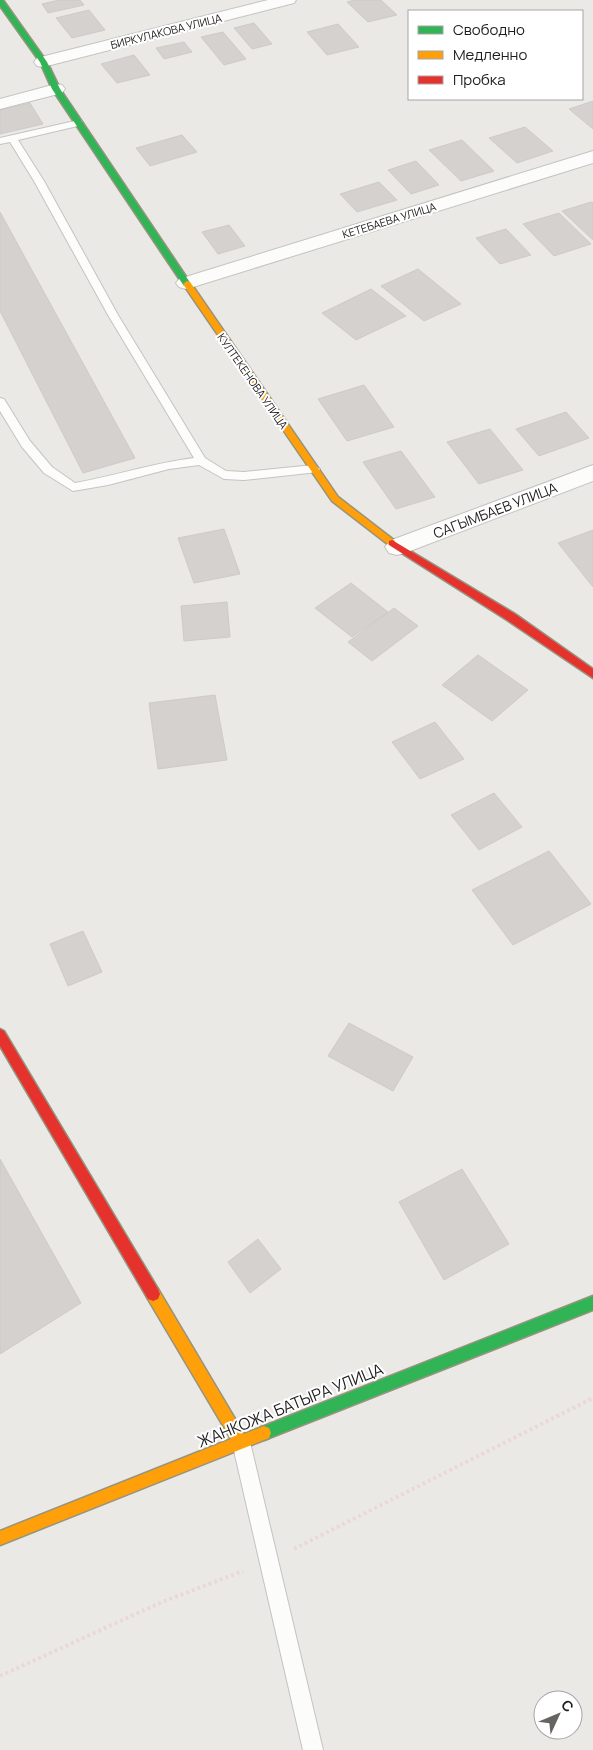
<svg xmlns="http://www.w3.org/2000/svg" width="593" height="1750" font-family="Manrope,sans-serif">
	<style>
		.building { fill: #d4d1ce; stroke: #cecac7 }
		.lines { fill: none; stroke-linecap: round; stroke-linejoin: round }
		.lane-casing { stroke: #c4c3c2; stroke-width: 2 }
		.street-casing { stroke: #c4c3c2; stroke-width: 2 }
		.fast-casing { stroke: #96947e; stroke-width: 3 }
		.slow-casing { stroke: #96947e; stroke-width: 3 }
		.jam-casing { stroke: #96947e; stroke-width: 3 }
		.path { stroke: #ead8d8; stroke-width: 4; stroke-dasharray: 3 3; stroke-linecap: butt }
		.lane { fill: #fcfcfb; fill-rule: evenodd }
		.street { fill: #fcfcfb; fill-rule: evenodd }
		.fast { fill: #30b455; fill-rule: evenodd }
		.slow { fill: #ff9f0a; fill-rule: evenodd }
		.jam { fill: #e5322d; fill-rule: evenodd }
		.labels { text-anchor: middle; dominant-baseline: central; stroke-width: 4; stroke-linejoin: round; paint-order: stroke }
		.far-street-label { font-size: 11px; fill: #1d1d1d; stroke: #fff }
		.street-label { font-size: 14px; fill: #1d1d1d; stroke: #fff }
		.near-street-label { font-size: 16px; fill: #1d1d1d; stroke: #fff }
	</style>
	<rect width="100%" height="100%" fill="#ebe9e6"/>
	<g class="building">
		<path d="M59,0H80L84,5L48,13L42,4Z"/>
		<path d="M354,0H381L397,15L368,22L347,2Z"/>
		<path d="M89,10L105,30L72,38L56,18Z"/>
		<path d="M254,23L272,44L252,49L234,28Z"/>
		<path d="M338,24L359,47L327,55L307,32Z"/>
		<path d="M223,32L246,59L224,65L201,37Z"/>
		<path d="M184,42L192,52L164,59L156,48Z"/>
		<path d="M134,55L150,75L117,83L101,64Z"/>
		<path d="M593,101V129L569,109Z"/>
		<path d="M30,103L43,124L0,134V110Z"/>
		<path d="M525,127L553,151L517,163L489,138Z"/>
		<path d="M182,135L197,152L150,166L136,148Z"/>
		<path d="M462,140L494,171L461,181L429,150Z"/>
		<path d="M416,161L439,185L411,194L388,170Z"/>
		<path d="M379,182L397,200L357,212L340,194Z"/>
		<path d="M591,202L593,203V240L562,211Z"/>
		<path d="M0,212L135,458L83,473L0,311Z"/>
		<path d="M559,213L591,244L554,256L523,224Z"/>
		<path d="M229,225L245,246L218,254L202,232Z"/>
		<path d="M506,229L531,255L500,264L476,238Z"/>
		<path d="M418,269L461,304L424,321L381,286Z"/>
		<path d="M371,289L406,316L356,340L322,313Z"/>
		<path d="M364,385L394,427L347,441L318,399Z"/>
		<path d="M566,412L589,438L539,456L516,429Z"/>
		<path d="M490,429L523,470L479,484L447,442Z"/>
		<path d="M401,451L435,497L396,509L363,462Z"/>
		<path d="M224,529L240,574L194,583L178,538Z"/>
		<path d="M593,530V587L558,543Z"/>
		<path d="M351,583L388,612L352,637L315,608Z"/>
		<path d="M227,602L230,637L184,641L181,606Z"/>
		<path d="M394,608L418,626L372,661L348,642Z"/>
		<path d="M478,655L528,690L492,721L442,685Z"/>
		<path d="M215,695L227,760L158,769L149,703Z"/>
		<path d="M435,722L464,759L420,779L392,742Z"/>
		<path d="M494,793L522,827L479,850L451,815Z"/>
		<path d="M549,851L591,904L513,945L472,890Z"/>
		<path d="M83,931L102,972L68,986L50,944Z"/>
		<path d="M349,1023L413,1057L393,1091L328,1056Z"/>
		<path d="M0,1159L81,1303L0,1354Z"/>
		<path d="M462,1169L509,1244L444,1280L399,1202Z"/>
		<path d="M258,1239L281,1269L250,1293L228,1262Z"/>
	</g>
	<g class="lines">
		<g class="lane-casing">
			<g id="lane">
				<path d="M79,120L82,121V125L18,140L44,181L118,315L205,458L226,471L244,472L314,465L320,469L318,472L244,480L224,479L199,465L169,469L108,485L73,491L44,473L22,447L0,411V398L4,399L30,441L52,467L75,483C115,476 153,463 194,458L108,315L34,181L10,142L0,144V138Z"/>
				<path d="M241,1433L247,1436L250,1442L323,1750H303L232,1442L235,1436Z"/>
			</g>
		</g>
		<g class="street-casing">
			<g id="street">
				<path d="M268,0H296L294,3L43,67L37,66L34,62L37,58Z"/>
				<path d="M56,84L62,85L65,89L62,93L0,109V99Z"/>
				<path d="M593,151V163L193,287L186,289L179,287L176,283L179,279Z"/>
				<path d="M593,465V481L405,553L397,555L389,553L385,547L389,541Z"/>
			</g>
		</g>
		<g class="fast-casing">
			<g id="fast">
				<path d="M0,0H3L47,62L60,89L191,284L190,286H184L52,89L40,62L0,6Z"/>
				<path d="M593,1296V1310L264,1440L259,1438L257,1433L259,1428Z"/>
			</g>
		</g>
		<g class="slow-casing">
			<g id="slow">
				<path d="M187,281L190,282L338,497L395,541V545H389L332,501L183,284Z"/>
				<path d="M153,1287L158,1289L244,1434L264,1426L269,1428L271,1433L269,1438L0,1545V1531L231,1439L148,1299L146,1294L148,1289Z"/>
			</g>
		</g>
		<g class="jam-casing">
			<g id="jam">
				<path d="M392,540L515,614L593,669V678L507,620L389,545V541Z"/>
				<path d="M0,1029L4,1031L158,1289L160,1294L158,1299L153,1301L148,1299L0,1046Z"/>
			</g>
		</g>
		<g class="path">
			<path d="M294,1549L593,1398"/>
			<path d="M0,1676L162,1602L243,1571"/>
		</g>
		<use href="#lane" class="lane"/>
		<use href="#street" class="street"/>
		<use href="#fast" class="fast"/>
		<use href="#slow" class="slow"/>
		<use href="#jam" class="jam"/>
	</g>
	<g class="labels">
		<g class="far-street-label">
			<text transform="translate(166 31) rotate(-14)">БИРКУЛАКОВА УЛИЦА</text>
			<text transform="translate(389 220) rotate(-17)">КЕТЕБАЕВА УЛИЦА</text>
			<text transform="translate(253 381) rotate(55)">КУЛТЕКЕНОВА УЛИЦА</text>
		</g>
		<g class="street-label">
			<text transform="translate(495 510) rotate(-21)">САГЫМБАЕВ УЛИЦА</text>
		</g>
		<g class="near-street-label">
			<text transform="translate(290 1405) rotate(-22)">ЖАНКОЖА БАТЫРА УЛИЦА</text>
		</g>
	</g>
	<rect x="408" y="10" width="175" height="90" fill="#ffffff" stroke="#a5a5a5"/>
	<rect x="418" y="26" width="25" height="8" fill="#30b455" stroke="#a5a5a5"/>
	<text x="453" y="35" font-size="15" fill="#1d1d1d">Свободно</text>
	<rect x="418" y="51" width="25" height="8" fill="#ff9f0a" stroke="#a5a5a5"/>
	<text x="453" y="60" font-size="15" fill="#1d1d1d">Медленно</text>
	<rect x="418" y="76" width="25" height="8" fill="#e5322d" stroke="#a5a5a5"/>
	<text x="453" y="85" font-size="15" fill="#1d1d1d">Пробка</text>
	<g transform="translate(558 1715) rotate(46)"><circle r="24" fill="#ffffff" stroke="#a5a5a5"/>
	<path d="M0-4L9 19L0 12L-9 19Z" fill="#656463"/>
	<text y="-8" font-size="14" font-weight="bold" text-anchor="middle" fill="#1d1d1d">С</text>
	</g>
</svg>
